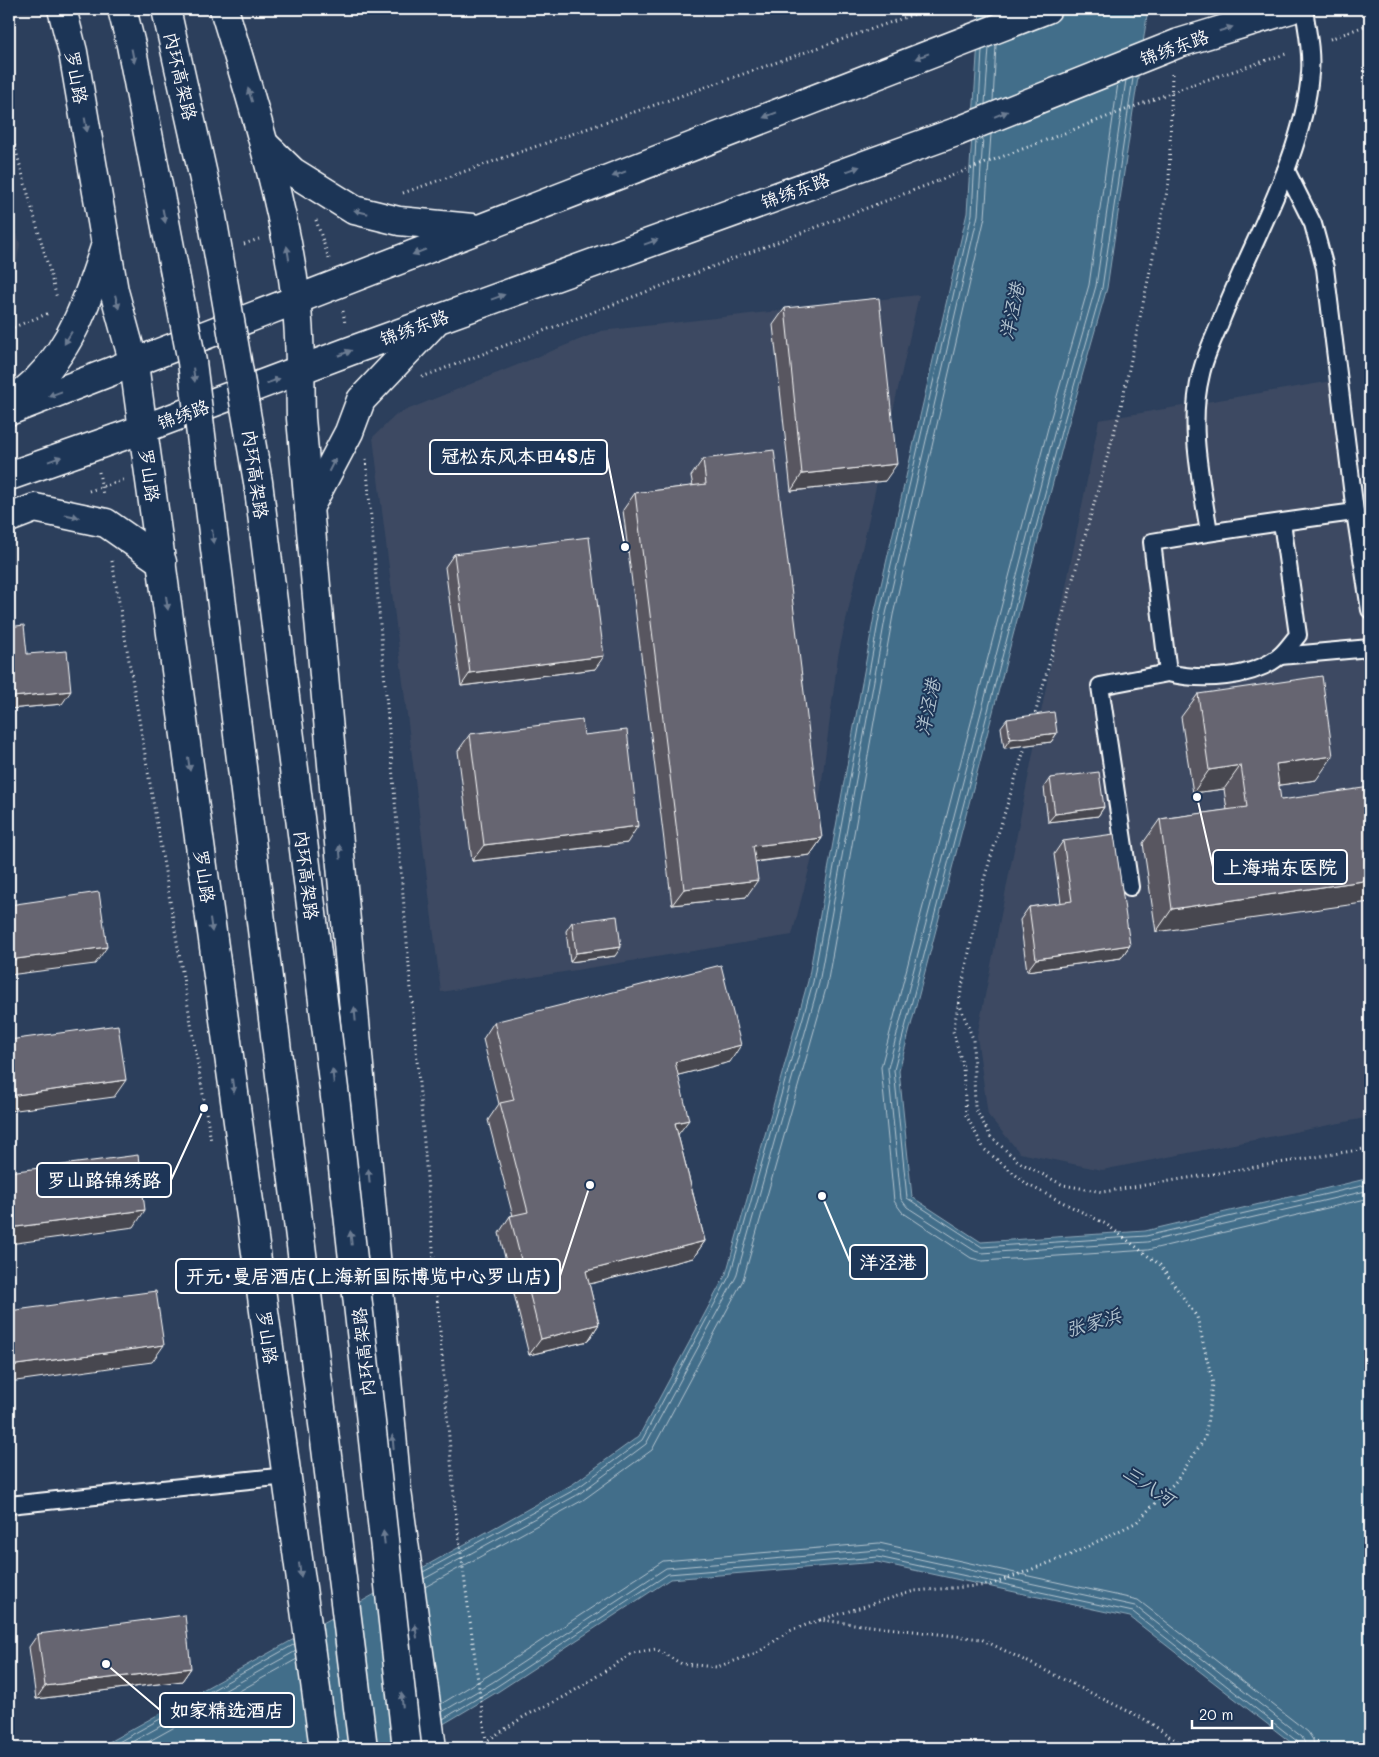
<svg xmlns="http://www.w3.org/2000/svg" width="1379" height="1757" font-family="Mali,'LXGW WenKai TC',sans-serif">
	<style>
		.built { fill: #3d4a62 }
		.water { fill: #436e8a; stroke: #8ea8b9 }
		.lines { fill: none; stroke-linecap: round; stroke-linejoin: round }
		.shore { stroke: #b4c5d0; stroke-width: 1 }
		.lane-casing { stroke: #fff; stroke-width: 20 }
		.secondary-casing { stroke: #fff; stroke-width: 31 }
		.primary-casing { stroke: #fff; stroke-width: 31 }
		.path { stroke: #fff; stroke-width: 3; stroke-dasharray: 1 4; stroke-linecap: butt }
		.lane { stroke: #1d3557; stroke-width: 16 }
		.secondary { stroke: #1d3557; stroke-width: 28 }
		.primary { stroke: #1d3557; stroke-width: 28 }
		.secondary-bridge-casing { stroke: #fff; stroke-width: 31; stroke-linecap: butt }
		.highway-bridge-casing { stroke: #fff; stroke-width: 31; stroke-linecap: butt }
		.path-bridge { stroke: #fff; stroke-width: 3; stroke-dasharray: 1 4; stroke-linecap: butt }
		.secondary-bridge { stroke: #1d3557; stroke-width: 28 }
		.highway-bridge { stroke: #1d3557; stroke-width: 28 }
		.wall { fill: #585761; stroke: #fff }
		.shaded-wall { fill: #47474f; stroke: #fff }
		.building { fill: #666571; stroke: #fff }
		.oneway { fill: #6c7c92 }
		.labels { text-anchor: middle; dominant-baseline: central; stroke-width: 4; stroke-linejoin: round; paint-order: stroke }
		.street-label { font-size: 18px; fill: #fff; stroke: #1d3557 }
		.water-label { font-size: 19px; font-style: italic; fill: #b4c5d0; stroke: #1d3557 }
		.leader { fill: none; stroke: #fff; stroke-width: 2 }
		.callout-dot { fill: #fff; stroke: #1d3557; stroke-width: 2 }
		.callout { fill: #1d3557; stroke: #fff; stroke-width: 2 }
		.callout-label { font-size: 19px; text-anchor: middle; font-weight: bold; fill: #fff }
	</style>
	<rect width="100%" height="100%" fill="#2c3f5c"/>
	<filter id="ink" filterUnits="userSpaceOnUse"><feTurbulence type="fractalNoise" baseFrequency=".02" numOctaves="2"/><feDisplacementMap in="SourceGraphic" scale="10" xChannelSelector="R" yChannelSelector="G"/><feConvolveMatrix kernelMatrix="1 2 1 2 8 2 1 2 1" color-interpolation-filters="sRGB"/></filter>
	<g filter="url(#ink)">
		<g class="built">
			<path d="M9,205L20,244L15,272L9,282Z"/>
			<path d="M919,295L838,656L812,858L792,935L441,992L373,437L397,414L601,331Z"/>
			<path d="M1338,380L1370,558V1117L1102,1170L1020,1153L988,1115L977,1036L1099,420Z"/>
		</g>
		<path class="water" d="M980,9H1148L1107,288L1067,429L899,1071L912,1197L981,1242L1145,1231L1370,1178V1748H1298L1130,1617L877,1562L670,1579L499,1691L403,1748H98L573,1484L639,1436L726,1274L808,981L875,611L967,213Z"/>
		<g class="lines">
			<g class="shore">
				<path d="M1133,78L1102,288L1062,428L894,1070L907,1198L982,1247L1146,1236L1370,1184"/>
				<path d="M1126,80L1096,286L1056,426L888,1068L901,1199L907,1207L975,1251L982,1253L1147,1242L1370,1190"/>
				<path d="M1118,83L1089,285L1049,424L881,1067L894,1201L902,1212L971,1258L982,1261L1148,1250L1370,1198"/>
				<path d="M993,101L996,45"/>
				<path d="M985,104L989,48"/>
				<path d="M979,107L982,50"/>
				<path d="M423,1572L576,1489L642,1440L730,1275L813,982L880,612L972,214L976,140"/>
				<path d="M424,1579L579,1494L646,1444L736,1277L819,983L886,614L978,215L983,137"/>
				<path d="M425,1587L583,1500L652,1450L743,1280L827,985L893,615L985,217L991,134"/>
				<path d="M441,1704L489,1675L663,1561L879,1543L1138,1600L1308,1732L1313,1740L1315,1748"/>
				<path d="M442,1712L493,1682L666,1568L878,1550L1135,1606L1302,1737L1307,1748"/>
				<path d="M443,1719L496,1687L668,1574L878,1557L1133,1612L1298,1742L1301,1748"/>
				<path d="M108,1748L295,1644"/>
				<path d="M121,1748L296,1651"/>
				<path d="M137,1748L297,1659"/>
			</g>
			<g class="lane-casing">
				<g id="lane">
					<path d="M1355,512L1370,610"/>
					<path d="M1282,522L1298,635C1292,642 1287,650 1280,656C1251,679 1202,681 1168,673L1152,542C1220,530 1288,521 1355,512L1325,268L1313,224L1286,170"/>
					<path d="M1209,532C1201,480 1188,426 1201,374C1205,355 1215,336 1222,318C1252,241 1304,155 1310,73C1312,51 1307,30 1304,9"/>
					<path d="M1280,656L1370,648"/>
					<path d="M1130,887L1100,686L1168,673"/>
					<path d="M9,1505L287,1476"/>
				</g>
			</g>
			<g class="secondary-casing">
				<g id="secondary">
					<path d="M1179,43L1291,9"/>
					<path d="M264,144L293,172L354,210L399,221L472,228"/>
					<path d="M9,405C18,396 29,388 38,379C75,342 90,292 106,244"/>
					<path d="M9,411L1047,9"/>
					<path d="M9,476L143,429L350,351L956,132"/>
					<path d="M309,508L349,432L361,400L434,323"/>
					<path d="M9,518L35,508L106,523L162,562"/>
				</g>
			</g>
			<g class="primary-casing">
				<g id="primary">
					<path d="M62,9L73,52L114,291L134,364L324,1748"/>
					<path d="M224,9C253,105 284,201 296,300C301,339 300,379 301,418L397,1491L432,1748"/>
				</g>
			</g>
			<g class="path">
				<path d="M1330,39L1370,24"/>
				<path d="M1194,84L1289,53"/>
				<path d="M9,126L57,298"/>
				<path d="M403,193L929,9"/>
				<path d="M316,220L329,259"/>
				<path d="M244,244L259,239"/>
				<path d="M343,311L345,324"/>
				<path d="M9,329L49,313"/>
				<path d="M422,377L938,181"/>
				<path d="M366,459L455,1508"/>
				<path d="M99,472L103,495"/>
				<path d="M89,491L123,480"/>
				<path d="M112,561L211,1141"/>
				<path d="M1034,718L1120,411L1169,182L1172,74"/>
				<path d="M959,1003L973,1039L975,1108L991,1137L1019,1162L1063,1185L1103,1192L1370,1148"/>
				<path d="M820,1620L914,1591L990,1585L1070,1555L1137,1522L1177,1480L1205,1438L1213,1384L1197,1317L1160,1265L1106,1224L1028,1185L984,1149L966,1115L963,1067L953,1031L984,879L1027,741"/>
				<path d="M476,1748L525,1716L566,1696L633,1653L656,1649L682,1664L717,1667L757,1653L789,1631L820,1620L981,1639L1144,1719L1187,1748"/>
			</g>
			<use href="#lane" class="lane"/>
			<use href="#secondary" class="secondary"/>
			<use href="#primary" class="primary"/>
			<g class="secondary-bridge-casing">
				<path id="secondary-bridge" d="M956,132L1179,43"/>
			</g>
			<g class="highway-bridge-casing">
				<g id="highway-bridge">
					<path d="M122,9L131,45L192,362L363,1748"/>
					<path d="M166,9L211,211L258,482L336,1105L407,1748"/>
				</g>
			</g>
			<g class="path-bridge">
				<path d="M938,181L1194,84"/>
				<path d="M455,1508L487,1748"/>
			</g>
			<use href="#secondary-bridge" class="secondary-bridge"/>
			<use href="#highway-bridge" class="highway-bridge"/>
		</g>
		<g class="wall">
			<path d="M785,308L885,481L791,491L773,325Z"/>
			<path d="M703,459L822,838L810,855L755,862L746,897L672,905L623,510L635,493L693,486L691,476Z"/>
			<path d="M454,554L595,669L461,686L445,567Z"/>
			<path d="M9,627L27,654L62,704L9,709Z"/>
			<path d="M1198,694L1316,780L1279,785L1156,932L1143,843L1160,819L1227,810L1224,789L1193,793L1181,717Z"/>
			<path d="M1007,719L1057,733L1051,742L1004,748L1001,727Z"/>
			<path d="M470,734L584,735L627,843L472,861L458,751Z"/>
			<path d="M1050,778L1104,807L1098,816L1048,822L1044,787Z"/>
			<path d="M1063,841L1130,945L1121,958L1027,971L1020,920L1029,907L1061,903L1054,854Z"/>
			<path d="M572,922L615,956L570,962L566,931Z"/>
			<path d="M494,1022L730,1062L678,1075V1135L705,1241L693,1258L589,1284L599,1324L588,1341L529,1355L499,1233L510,1216H513L488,1120L499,1104L483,1039Z"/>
			<path d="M38,1634L191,1668L182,1681L36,1699L29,1647Z"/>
		</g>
		<g class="shaded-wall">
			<path d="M897,464L885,481L791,491L802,474Z"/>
			<path d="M604,656L595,669L461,686L470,673Z"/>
			<path d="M71,691L62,704L9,709V703L13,697Z"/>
			<path d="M1057,733L1051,742L1004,748L1010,739Z"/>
			<path d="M1333,756L1316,780L1259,788L1276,764Z"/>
			<path d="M1241,765L1224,789L1193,793L1209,770Z"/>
			<path d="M1104,807L1098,816L1048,822L1055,814Z"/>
			<path d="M638,826L627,843L472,861L484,845Z"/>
			<path d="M822,838L810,855L742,863L753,846Z"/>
			<path d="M758,880L746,897L672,905L684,889Z"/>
			<path d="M1370,880V902L1156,932L1172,909Z"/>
			<path d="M1130,945L1121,958L1027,971L1036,959Z"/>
			<path d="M107,947L95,964L9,975V960Z"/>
			<path d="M621,947L615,956L570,962L576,953Z"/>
			<path d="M741,1045L730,1062L663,1079L675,1062Z"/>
			<path d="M126,1080L114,1097L9,1111V1096Z"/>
			<path d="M689,1120L677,1136L675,1123Z"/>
			<path d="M145,1210L134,1227L9,1244V1228Z"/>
			<path d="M705,1241L693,1258L574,1288L586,1271Z"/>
			<path d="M599,1324L588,1341L529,1355L541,1339Z"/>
			<path d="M164,1345L152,1362L9,1382V1366Z"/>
			<path d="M191,1668L182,1681L36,1699L45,1686Z"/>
		</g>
		<g class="building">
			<path d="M879,298L897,464L802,474L785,308Z"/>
			<path d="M774,450L822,838L753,846L758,880L684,889L635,493L706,484L703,459Z"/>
			<path d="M589,537L604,656L470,673L454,554Z"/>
			<path d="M24,625L27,654L67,651L71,691L13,697L10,658H9V627Z"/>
			<path d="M1322,676L1333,756L1276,764L1281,800L1370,787V880L1172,909L1160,819L1247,807L1241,765L1209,770L1198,694Z"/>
			<path d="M1054,712L1057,733L1010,739L1007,719Z"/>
			<path d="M582,720L584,735L627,730L638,826L484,845L470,734Z"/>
			<path d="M1099,772L1104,807L1055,814L1050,778Z"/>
			<path d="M1114,834L1130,945L1036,959L1029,907L1072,901L1063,841Z"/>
			<path d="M99,892L107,947L9,960V905Z"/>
			<path d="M617,916L621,947L576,953L572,922Z"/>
			<path d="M721,965L741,1045L675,1062L689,1120L675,1123L705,1241L586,1271L599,1324L541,1339L510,1216L528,1212L500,1103L514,1100L494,1022Z"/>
			<path d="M118,1025L126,1080L9,1096V1040Z"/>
			<path d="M138,1155L145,1210L9,1228V1172Z"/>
			<path d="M156,1291L164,1345L9,1366V1311Z"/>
			<path d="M185,1615L191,1668L45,1686L38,1634Z"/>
		</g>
		<defs><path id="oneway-solid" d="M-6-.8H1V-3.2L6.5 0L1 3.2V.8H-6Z" transform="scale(1.25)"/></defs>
		<g class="oneway">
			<use href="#oneway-solid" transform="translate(1226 29) rotate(-17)"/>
			<use href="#oneway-solid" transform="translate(133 56) rotate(79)"/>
			<use href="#oneway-solid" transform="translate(922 56) rotate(159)"/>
			<use href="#oneway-solid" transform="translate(250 95) rotate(-107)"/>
			<use href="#oneway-solid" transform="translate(1001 114) rotate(-22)"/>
			<use href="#oneway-solid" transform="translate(770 115) rotate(159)"/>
			<use href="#oneway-solid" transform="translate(86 125) rotate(80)"/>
			<use href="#oneway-solid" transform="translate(853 169) rotate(-20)"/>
			<use href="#oneway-solid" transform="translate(619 174) rotate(159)"/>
			<use href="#oneway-solid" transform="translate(361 212) rotate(-166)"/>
			<use href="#oneway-solid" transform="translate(164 216) rotate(79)"/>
			<use href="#oneway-solid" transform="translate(651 242) rotate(-20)"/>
			<use href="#oneway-solid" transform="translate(419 252) rotate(159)"/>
			<use href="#oneway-solid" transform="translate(288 253) rotate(-99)"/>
			<use href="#oneway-solid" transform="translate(498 297) rotate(-20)"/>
			<use href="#oneway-solid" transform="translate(117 302) rotate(75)"/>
			<use href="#oneway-solid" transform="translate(68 338) rotate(121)"/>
			<use href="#oneway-solid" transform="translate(345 353) rotate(-22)"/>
			<use href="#oneway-solid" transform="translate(194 375) rotate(83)"/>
			<use href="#oneway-solid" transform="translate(273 381) rotate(-20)"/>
			<use href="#oneway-solid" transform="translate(55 394) rotate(160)"/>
			<use href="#oneway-solid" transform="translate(55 459) rotate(-20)"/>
			<use href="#oneway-solid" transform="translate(332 465) rotate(-63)"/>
			<use href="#oneway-solid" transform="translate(72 516) rotate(12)"/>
			<use href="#oneway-solid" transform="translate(213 537) rotate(83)"/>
			<use href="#oneway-solid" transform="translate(167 603) rotate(82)"/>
			<use href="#oneway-solid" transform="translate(189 764) rotate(82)"/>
			<use href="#oneway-solid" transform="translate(340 852) rotate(-95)"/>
			<use href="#oneway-solid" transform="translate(211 925) rotate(82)"/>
			<use href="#oneway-solid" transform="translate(355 1014) rotate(-95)"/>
			<use href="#oneway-solid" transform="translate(333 1076) rotate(-97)"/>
			<use href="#oneway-solid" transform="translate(233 1086) rotate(82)"/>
			<use href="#oneway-solid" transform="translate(369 1176) rotate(-95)"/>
			<use href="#oneway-solid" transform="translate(351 1238) rotate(-96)"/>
			<use href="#oneway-solid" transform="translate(393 1442) rotate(-95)"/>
			<use href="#oneway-solid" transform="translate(384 1538) rotate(-96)"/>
			<use href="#oneway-solid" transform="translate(300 1570) rotate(82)"/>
			<use href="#oneway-solid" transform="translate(416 1631) rotate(-98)"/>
			<use href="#oneway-solid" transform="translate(402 1700) rotate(-96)"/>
		</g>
	</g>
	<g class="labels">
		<g class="street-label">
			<text transform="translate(1174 47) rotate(-20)">锦绣东路</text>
			<text transform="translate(181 76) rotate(77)">内环高架路</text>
			<text transform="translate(77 77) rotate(80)">罗山路</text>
			<text transform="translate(795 190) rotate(-20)">锦绣东路</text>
			<text transform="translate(414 327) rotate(-20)">锦绣东路</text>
			<text transform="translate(183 414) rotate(-20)">锦绣路</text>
			<text transform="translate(256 474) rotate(82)">内环高架路</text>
			<text transform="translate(150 475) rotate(82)">罗山路</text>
			<text transform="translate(307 875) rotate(83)">内环高架路</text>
			<text transform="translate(205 876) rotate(82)">罗山路</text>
			<text transform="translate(268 1337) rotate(82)">罗山路</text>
			<text transform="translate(363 1352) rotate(-96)">内环高架路</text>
		</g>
		<g class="water-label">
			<text transform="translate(1011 311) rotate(-78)">洋泾港</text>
			<text transform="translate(927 707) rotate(-78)">洋泾港</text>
			<text transform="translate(1093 1322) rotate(-16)">张家浜</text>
			<text transform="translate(1149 1485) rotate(34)">三八河</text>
		</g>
	</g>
	<path class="leader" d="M625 547L607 457M1197 797L1213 867M204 1108L171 1180M822 1196L850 1262M590 1185L560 1276M106 1664L160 1710"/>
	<g class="callout-dot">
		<circle cx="625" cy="547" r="5"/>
		<circle cx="1197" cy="797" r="5"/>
		<circle cx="204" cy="1108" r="5"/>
		<circle cx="822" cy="1196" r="5"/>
		<circle cx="590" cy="1185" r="5"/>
		<circle cx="106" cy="1664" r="5"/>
	</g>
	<g class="callout">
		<rect x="430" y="440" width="177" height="34" rx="5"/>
		<rect x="1213" y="850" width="134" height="34" rx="5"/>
		<rect x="37" y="1163" width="134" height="34" rx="5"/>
		<rect x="850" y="1245" width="77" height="34" rx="5"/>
		<rect x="176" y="1259" width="384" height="34" rx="5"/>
		<rect x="160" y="1693" width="134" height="34" rx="5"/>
	</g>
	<g class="callout-label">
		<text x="519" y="463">冠松东风本田4S店</text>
		<text x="1280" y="874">上海瑞东医院</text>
		<text x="104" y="1187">罗山路锦绣路</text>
		<text x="888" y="1269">洋泾港</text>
		<text x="368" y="1283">开元·曼居酒店(上海新国际博览中心罗山店)</text>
		<text x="227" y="1717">如家精选酒店</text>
	</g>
	<rect width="1379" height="1757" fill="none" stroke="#1d3557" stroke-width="30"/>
	<rect x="15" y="15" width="1349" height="1727" fill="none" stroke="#fff" stroke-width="2" filter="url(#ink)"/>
	<path d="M1192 1720v8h80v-8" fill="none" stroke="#ffffff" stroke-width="2.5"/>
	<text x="1199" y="1720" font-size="15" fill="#ffffff" stroke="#1d3557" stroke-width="4" paint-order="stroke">20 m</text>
</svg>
